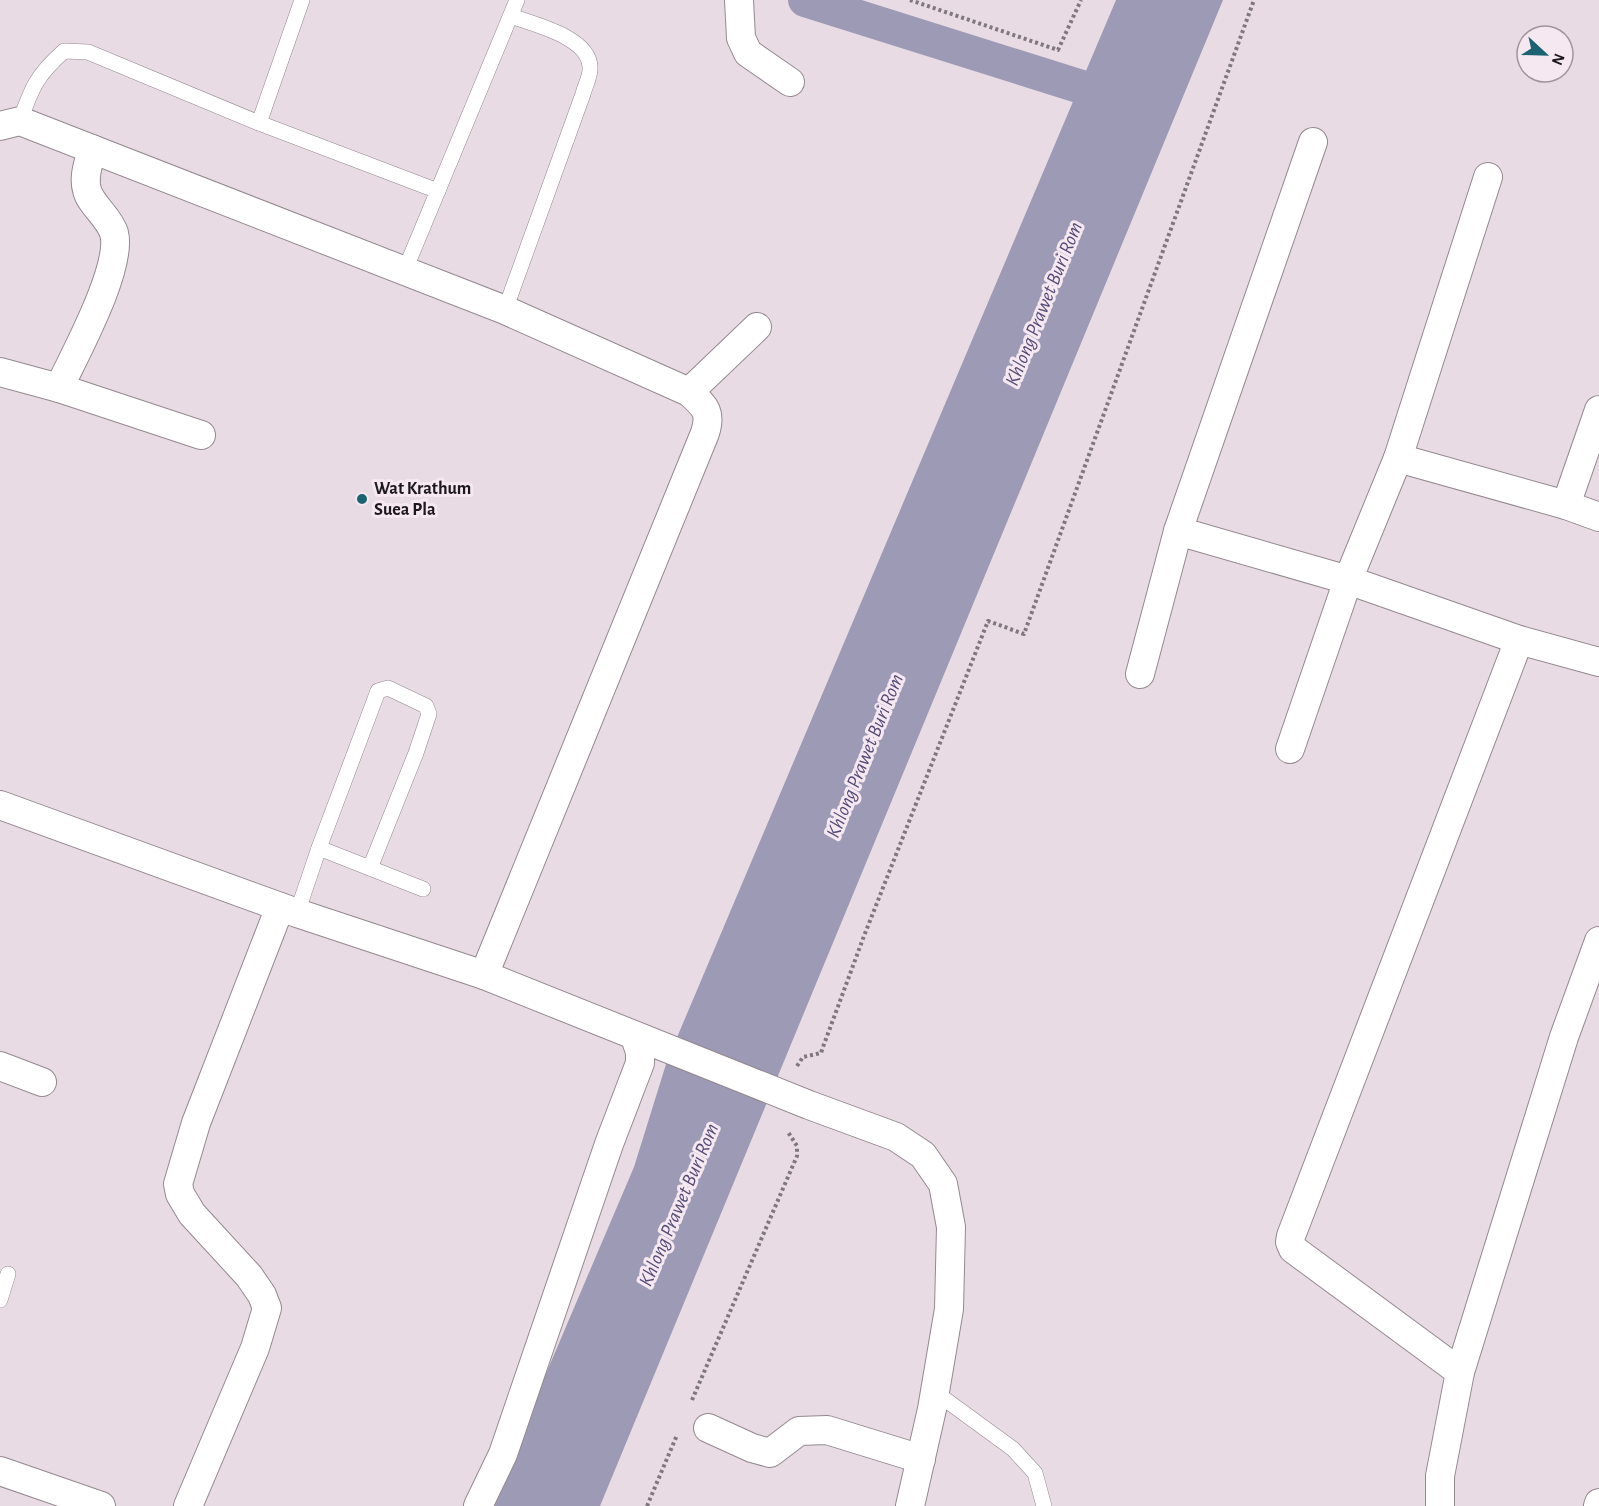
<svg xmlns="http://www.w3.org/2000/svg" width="1599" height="1506" font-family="'Alegreya Sans',sans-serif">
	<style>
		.water { fill: #9d9ab5 }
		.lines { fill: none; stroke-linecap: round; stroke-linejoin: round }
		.canal { stroke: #9d9ab5; stroke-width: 34 }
		.service-casing { stroke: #958890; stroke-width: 16 }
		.minor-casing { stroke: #958890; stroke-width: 30 }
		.path { stroke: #80777d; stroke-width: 4; stroke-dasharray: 3 3; stroke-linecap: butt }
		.service { stroke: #fff; stroke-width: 15 }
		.minor { stroke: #fff; stroke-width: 28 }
		.poi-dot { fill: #1c6273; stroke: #f5e8f0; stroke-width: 2 }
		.labels { text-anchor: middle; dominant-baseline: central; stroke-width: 6; stroke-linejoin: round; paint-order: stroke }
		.poi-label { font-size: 18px; font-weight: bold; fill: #1d181b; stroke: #f5e8f0; text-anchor: start }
		.water-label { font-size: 20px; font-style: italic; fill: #534b76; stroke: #f5e8f0 }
	</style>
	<rect width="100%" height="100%" fill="#e8dbe3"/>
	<path class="water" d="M1116,0H1223L600,1506H488L496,1491L634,1167L667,1061Z"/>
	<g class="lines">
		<path class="canal" d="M805,0L1123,100"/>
		<g class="service-casing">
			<g id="service">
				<path d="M20,121C32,87 37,75 64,51L88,52L259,123L438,191"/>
				<path d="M259,123L302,0"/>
				<path d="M405,270L517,0"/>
				<path d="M505,310L583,94C585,86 591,75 590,67C589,37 535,25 511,16"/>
				<path d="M319,848L423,889"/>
				<path d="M297,913L319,848L378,691L388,688L426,706L429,714L416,753L370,868"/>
				<path d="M0,1300L8,1274"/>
				<path d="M935,1392L1013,1449L1035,1473L1044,1506"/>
			</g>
		</g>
		<g class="minor-casing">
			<g id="minor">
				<path d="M739,0L741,38L748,53L790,82"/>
				<path d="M0,126L20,121L505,310L689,392C704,406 712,411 705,433L484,975"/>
				<path d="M0,372L59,388C75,354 123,267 114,233C109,217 90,204 87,190C83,177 89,161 92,149"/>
				<path d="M59,388L201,435"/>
				<path d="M689,392L757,327"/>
				<path d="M1398,458L1566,505L1599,517"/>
				<path d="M1566,505L1599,410"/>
				<path d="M1178,531L1348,580L1519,640L1599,662"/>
				<path d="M1140,674L1178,531L1313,142"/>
				<path d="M1290,749L1348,580L1398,458L1488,177"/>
				<path d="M0,805L297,913L484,975L809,1105L896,1137L923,1155L943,1184L951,1227L949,1309L932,1409L910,1506"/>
				<path d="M0,1066L42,1082"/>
				<path d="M1460,1372L1293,1249L1290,1242L1291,1236L1519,640"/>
				<path d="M708,1428L752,1448L770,1453L799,1431L827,1430L921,1459"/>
				<path d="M0,1471L101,1506"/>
				<path d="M188,1506L255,1348L267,1308L262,1295L249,1276L192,1214L180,1194L178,1184L196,1123L280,907"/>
				<path d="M478,1506L503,1454L609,1144L640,1063V1052L635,1037"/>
				<path d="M1440,1506V1476L1460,1372L1564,1037L1599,941"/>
				<path d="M1598,1506L1599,1503"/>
			</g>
		</g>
		<g class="path">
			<path d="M910,0L1058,50L1081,0"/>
			<path d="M797,1066L803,1057L821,1053L823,1047L864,936L988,621L1024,634L1254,0"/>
			<path d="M692,1400L797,1156V1146L788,1132"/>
			<path d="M647,1506L677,1435"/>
		</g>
		<use href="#service" class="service"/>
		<use href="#minor" class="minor"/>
	</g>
	<circle class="poi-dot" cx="362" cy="499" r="6"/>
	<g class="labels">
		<g class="poi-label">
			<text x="374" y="489">Wat Krathum<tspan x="374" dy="21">Suea Pla</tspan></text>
		</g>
		<g class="water-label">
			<text transform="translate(1044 304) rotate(-68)">Khlong Prawet Buri Rom</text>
			<text transform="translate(865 756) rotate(-68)">Khlong Prawet Buri Rom</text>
			<text transform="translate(679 1205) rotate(-67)">Khlong Prawet Buri Rom</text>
		</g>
	</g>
	<g transform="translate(1545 54) rotate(112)"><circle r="28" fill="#f5e8f0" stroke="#9f959b" stroke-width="1.5"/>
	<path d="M0-4.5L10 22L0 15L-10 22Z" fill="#1c6273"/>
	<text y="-9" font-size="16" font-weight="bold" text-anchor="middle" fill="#1d181b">N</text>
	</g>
</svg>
